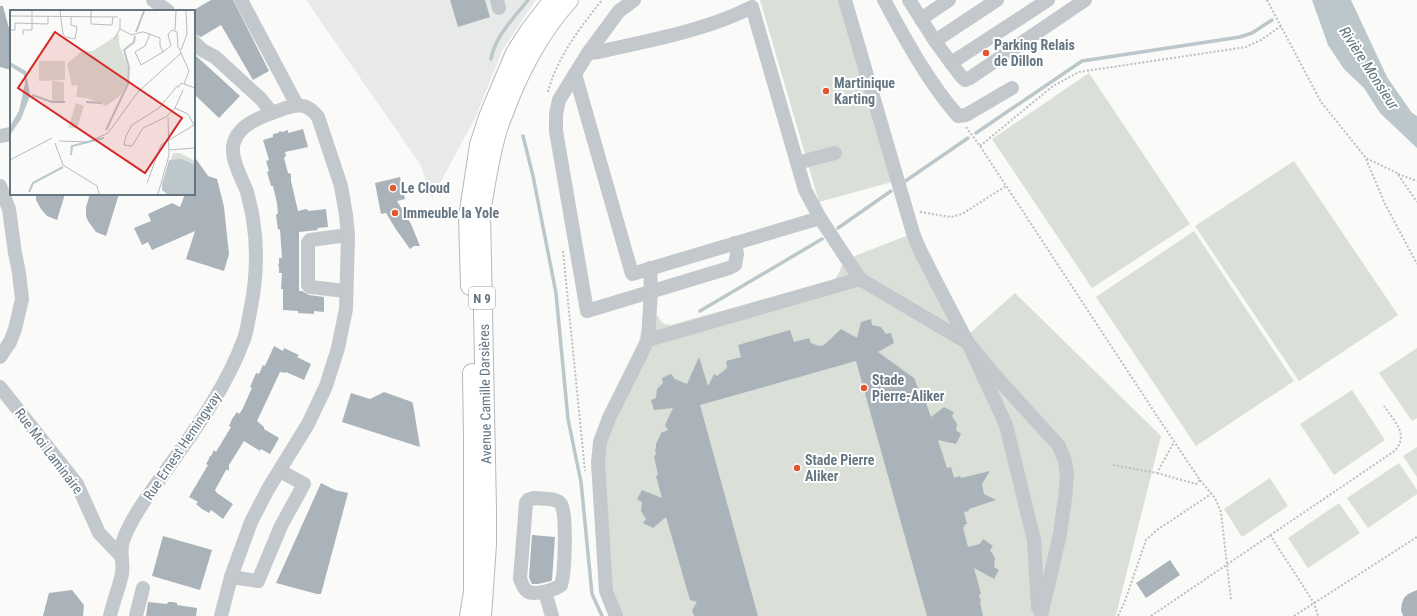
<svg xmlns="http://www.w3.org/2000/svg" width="1417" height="616" font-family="'Roboto Condensed',sans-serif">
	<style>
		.built { fill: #e8e9e9 }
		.green { fill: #dadfd7 }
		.water { fill: #bbc7cb }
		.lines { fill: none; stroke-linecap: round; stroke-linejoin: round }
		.stream { stroke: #bbc7cb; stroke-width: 3.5 }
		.building { fill: #aab3b9 }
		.major-casing { stroke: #b5babe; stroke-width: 20 }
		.path { stroke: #bbbfc2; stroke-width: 2; stroke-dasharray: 2 2; stroke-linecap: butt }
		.minor { stroke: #c3c8cc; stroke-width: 14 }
		.major { stroke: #fff; stroke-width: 18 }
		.poi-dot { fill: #e4572e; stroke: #fff; stroke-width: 1.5 }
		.labels { text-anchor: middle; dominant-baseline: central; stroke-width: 4; stroke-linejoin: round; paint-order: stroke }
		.shield { fill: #fff; stroke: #939fa8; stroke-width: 1 }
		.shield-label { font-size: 13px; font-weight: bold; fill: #657683 }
		.poi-label { font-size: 14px; font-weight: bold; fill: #657683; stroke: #fff; text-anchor: start }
		.street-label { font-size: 14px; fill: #657683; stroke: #fff }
		.water-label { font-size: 15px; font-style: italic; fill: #60757c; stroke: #fff }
		.inset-river { fill: none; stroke: #bbc7cb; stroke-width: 2 }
		.inset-road { fill: none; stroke: #b5bdc2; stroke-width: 1 }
		.view { fill: #d62828; fill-opacity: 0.15; stroke: #d62828; stroke-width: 2 }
		.inset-edge { fill: none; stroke: #657683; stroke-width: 2 }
	</style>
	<rect width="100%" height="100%" fill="#fafaf8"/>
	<path class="built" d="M306,0H536L503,49L475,118L432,198L420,164Z"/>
	<g class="green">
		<path d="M760,0H840L892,182L819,202Z"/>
		<path d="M1089,73L1190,224L1092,288L992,139Z"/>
		<path d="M1294,161L1398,315L1299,381L1195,226Z"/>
		<path d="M919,231L969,334L1015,293L1161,436L1116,615L1114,616H611L593,447L599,425L639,341L642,328V316H658C661,322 663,325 671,325L835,279L840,271L841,266L857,255Z"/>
		<path d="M1194,231L1294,381L1196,446L1096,297Z"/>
		<path d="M1417,348V418L1412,421L1379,373Z"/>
		<path d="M1352,390L1385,440L1334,475L1300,424Z"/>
		<path d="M1417,447V477L1403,456Z"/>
		<path d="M1399,463L1417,490V494L1368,528L1347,498Z"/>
		<path d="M1270,478L1288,506L1242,537L1224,509Z"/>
		<path d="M1339,503L1360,533L1308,568L1288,538Z"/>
	</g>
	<path class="water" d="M1312,0H1351L1387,77L1412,113L1417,116V148L1380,113L1364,88L1344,69L1328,45Z"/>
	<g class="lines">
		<g class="stream">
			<path d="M491,59C495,36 514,18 528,0"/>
			<path d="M976,133L1082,61L1240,37L1252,33L1272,20"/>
			<path d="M523,136L533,176L556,293L568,419L581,482L592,594L602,616"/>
			<path d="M904,182L968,138"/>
			<path d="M838,228L891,191"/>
			<path d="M700,311L822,239"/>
		</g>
	</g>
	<g class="building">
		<path d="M211,0H233L269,71L253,80L221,25L201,37L194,34V10Z"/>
		<path d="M450,0H485L490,17L458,27Z"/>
		<path d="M0,6H3L11,36V70L0,67Z"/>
		<path d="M194,54L240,96L219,118L194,94Z"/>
		<path d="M303,129L308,147L285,152L286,156L284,158L288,173L291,174V181L298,211L306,209L309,211L326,209L328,227L317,228L318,230L299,232V291H302L309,295L324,297V312L314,311V314L298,313V311L283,310V289H281L282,273H279V267L278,265L279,264V258H282L280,229L278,230L277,223L276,214H278L277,203L273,186H271L267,172L269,171L266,161L269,160L263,140L273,137V134L278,133L280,131L282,132L288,130V133Z"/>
		<path d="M194,156L208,176L217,179L224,207L229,254L224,271L186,259L195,231L152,250L148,242L142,245L134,228L151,221L148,214L172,203L180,207L185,194H194Z"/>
		<path d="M400,177L405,199L397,201L411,224L420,246H414L410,249L395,228L386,213L381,214L375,183Z"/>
		<path d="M36,194H65L57,220L47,216L41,209L36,200Z"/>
		<path d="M90,194H119L106,236L96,232L88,221L86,216V207Z"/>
		<path d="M871,319L872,325L881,327L886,334L891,333L894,343L878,352L914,378L921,395H922L924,400H925L931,417L944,407L954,412L952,416L957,424L956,430L961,434L956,444L938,440L947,468L951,467L954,478L960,476L961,478L990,471L982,484L984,494L996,500L969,509V511L964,512L967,524L964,525L965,527H963L968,547L980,544L983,539L993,546L990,550L995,558L994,567L999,570L994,579L974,568L981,594L979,595L981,601L980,602L983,616H927L856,361L700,405L758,616H694L692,610L697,602L690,600L666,517L653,528L643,523L646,519L641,511L642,502L637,499L642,490L662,498L656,476L658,475L654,456L656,454L655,450L656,448V444L661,433L668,430L665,425L673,408L654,410L651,400L656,398L657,389L663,383L662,378L671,374L675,379L687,384L699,357L708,386L714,374L717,376L727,368L726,361L741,357L738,345L790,330L794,342L809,338L811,343L819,346L824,345L841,329L857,338L861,322Z"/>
		<path d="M274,346L283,351L284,348L299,355L297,357L311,364L304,380L286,372L285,373L280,372L257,421L264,427V429L279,438L270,454L261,449L260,451L244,441L229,465V470H226L215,490L217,493L233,504L223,519L211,510L209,513L202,509L196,504L198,502L189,497L208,465L206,464L209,459V457L211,456L214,450L216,452L231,427L229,426L232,419L237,412L239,414L242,410L252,388L250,387L256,373L259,374L263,365L265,366Z"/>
		<path d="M384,392L412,402L413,404L420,447L342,422L351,393L370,399Z"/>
		<path d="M321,483L335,490L348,493L321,594H317L276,583Z"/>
		<path d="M532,535L555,537L552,580L551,581L538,584H532L530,580L529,577Z"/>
		<path d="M163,536L212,550L200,590L152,576Z"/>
		<path d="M1170,560L1180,575L1146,598L1136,583Z"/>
		<path d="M72,590L84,605L83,616H43L49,593Z"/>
		<path d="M1417,590V616H1403L1401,610L1402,603L1404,598L1408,594Z"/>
		<path d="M148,602L167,604L168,602H173L177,603V605L197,608L196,616H146Z"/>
	</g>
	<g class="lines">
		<g class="major-casing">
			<g id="major">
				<path d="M470,286L468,217L479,145L488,117L515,53L529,31L553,0"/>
				<path d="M469,616L473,592V437L472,373"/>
				<path d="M482,616L487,544V509L481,214C485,188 489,161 496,136C498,128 501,120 504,113C518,74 541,30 569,0"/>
			</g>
		</g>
		<g class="path">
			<path d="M1267,0L1321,102L1366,158L1397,173L1417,202"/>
			<path d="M548,92C557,57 580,28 602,0"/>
			<path d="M966,127L980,146L1159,419L1200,480L1215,498L1221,512L1231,600"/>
			<path d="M980,146L1053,86L1079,72L1246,47L1261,40L1281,26"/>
			<path d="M1366,159L1385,204L1417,264"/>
			<path d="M1398,174L1417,181"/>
			<path d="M920,212L951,217L962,214L1006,186"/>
			<path d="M563,251L585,471"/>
			<path d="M1113,465L1157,473L1174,442"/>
			<path d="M1157,473L1196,484L1200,480"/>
			<path d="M1270,535L1314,603L1318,616"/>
			<path d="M1118,616L1125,601L1146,540L1157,530L1211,494"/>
			<path d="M1151,616L1393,452C1411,436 1394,421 1384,406"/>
			<path d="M1294,616L1417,537"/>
		</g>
		<g class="minor">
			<path d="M153,0L168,11"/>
			<path d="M241,0L297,105"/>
			<path d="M497,0L499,8"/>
			<path d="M634,0L619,11L588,53L559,100L556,114V131L587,311L729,268L735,265L737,254L735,243"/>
			<path d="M845,0L913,233L920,251L968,343L1006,425L1034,540L1038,608"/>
			<path d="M884,0C906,40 928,82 958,116L966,115L1012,88"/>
			<path d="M909,0L935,41L951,63L1048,0"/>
			<path d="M921,19L949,0"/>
			<path d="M935,41L997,0"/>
			<path d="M194,42L202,50L215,57L261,99L272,113"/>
			<path d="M588,53L599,52C650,40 705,31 752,7L805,190L820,218L860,279"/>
			<path d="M951,63L961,76L965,80L970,78L1085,0"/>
			<path d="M575,74L632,274L820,218"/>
			<path d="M0,136L11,134"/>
			<path d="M797,163L835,153"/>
			<path d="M0,186L9,209L15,253L19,273L22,299L15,329L10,342L0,357"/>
			<path d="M346,291L310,287L308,285V243L310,240L348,235"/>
			<path d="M648,340L651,291L650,268"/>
			<path d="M0,387L77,484L99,533L121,556"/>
			<path d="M534,498C542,499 556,497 561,504C567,514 565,573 561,585C555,590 533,596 527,591C523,588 522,583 520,579L526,503L528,500Z"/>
			<path d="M231,577L258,581L281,526L304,484L280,471"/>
			<path d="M545,592L552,616"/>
			<path d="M110,616C113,602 119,588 122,574C124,563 119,552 123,541C131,517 151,492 165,472C195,430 226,388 244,339C247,331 248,321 250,312C256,283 258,249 253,219C252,211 249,201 247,192C242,178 229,157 234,142C240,123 264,116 280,110C296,104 307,102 318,117L341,186L346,215L348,235L346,309L338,348L326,386L308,424L268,489L251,522L231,577L221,616"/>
			<path d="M136,616L143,588"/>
			<path d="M616,616L606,591L598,463L600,442L609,418L648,340L860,279L968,343L999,380L1059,446L1065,461L1067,475L1065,498L1060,534L1041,616"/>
		</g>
		<use href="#major" class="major"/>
	</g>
	<g class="poi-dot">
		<circle cx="986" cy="53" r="4"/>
		<circle cx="826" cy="91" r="4"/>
		<circle cx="393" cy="188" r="4"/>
		<circle cx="395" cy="213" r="4"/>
		<circle cx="864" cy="388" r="4"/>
		<circle cx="797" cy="468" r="4"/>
	</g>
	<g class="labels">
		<rect class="shield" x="469" y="287" width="26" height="22" rx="3"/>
		<g class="shield-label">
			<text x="482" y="298">N 9</text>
		</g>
		<g class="poi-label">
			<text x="994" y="45">Parking Relais<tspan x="994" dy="16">de Dillon</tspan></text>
			<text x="834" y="83">Martinique<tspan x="834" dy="16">Karting</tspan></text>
			<text x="401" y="188">Le Cloud</text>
			<text x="403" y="213">Immeuble la Yole</text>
			<text x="872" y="380">Stade<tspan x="872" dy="16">Pierre-Aliker</tspan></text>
			<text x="805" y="460">Stade Pierre<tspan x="805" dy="16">Aliker</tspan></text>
		</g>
		<g class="street-label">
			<text transform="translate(485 394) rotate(-91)">Avenue Camille Darsières</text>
			<text transform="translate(182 446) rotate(-56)">Rue Ernest Hemingway</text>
			<text transform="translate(49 451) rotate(53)">Rue Moi Laminaire</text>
		</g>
		<g class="water-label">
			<text transform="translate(1369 68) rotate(57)">Rivière Monsieur</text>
		</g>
	</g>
	<g transform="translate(10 10)">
		<rect width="185" height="185" fill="#fafaf8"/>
		<path d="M109,24V34L119,59L117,74L111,85L96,96L77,88L66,87L68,75L62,76L57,54L72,41H83ZM29,51H55V70L29,71ZM42,71L54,72V91H42ZM66,93L74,96L67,118H58ZM163,143H170L185,151V184H157L152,180V174Z" fill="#dadfd7"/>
		<path d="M0,52L16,61L20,86L11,109L0,125V116L9,101L15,73L14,65L0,56ZM172,149L185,155V184H157L152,180V174L159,150Z" fill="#bbc7cb"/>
		<path class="inset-river" d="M126,22L134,1M22,85L42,92H55M76,92L91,93M96,120L118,74L119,57L114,40L124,32L125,26M61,145L62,136L94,128M19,182L23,173L53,157"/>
		<path class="inset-road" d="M50,1L53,24L56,27L65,29L67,17L61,15V6M81,1V14L102,15L103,7M0,6L108,7M110,19L122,25L132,22H134L150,28V36L153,42L131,55L125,42L135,36L140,24M0,20H5V13L38,14V6M165,20L166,1M13,25V20H22V1M104,29L110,19V8M171,40L177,24L176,1M153,42L161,36L158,24L162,20L167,22L168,38M171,43L179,61L174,74M168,75L149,98L122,115L116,126L114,135L122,136L133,118L156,107L165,98L173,80M168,78L171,73L185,78M49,131L78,132L98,123L128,82L171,43L169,38M45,133L53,155L87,176L89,184M159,140L185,138M0,150L42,128M137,173L151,135L184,115L178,104L165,98M148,184L159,145L158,107"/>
		<path class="view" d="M45,22L172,108L135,163L8,78Z"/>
		<rect width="185" height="185" class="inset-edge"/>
	</g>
</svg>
